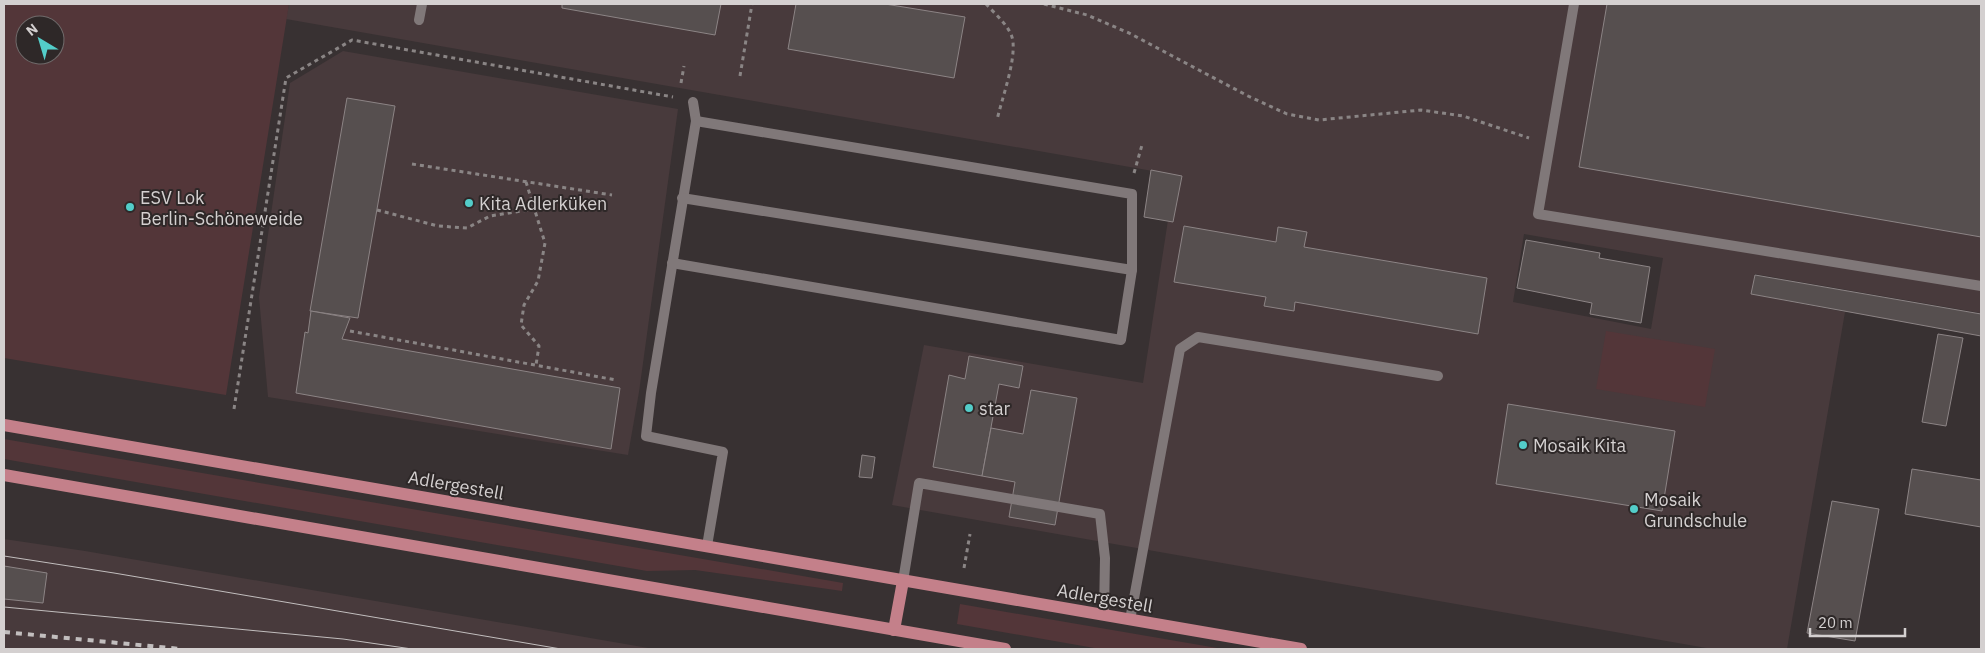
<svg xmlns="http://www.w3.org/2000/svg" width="1985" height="653" font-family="'IBM Plex Sans',sans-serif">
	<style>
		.built { fill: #483a3c; fill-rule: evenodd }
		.green { fill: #533639; fill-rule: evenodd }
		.building { fill: #564f4f; stroke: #8c8485 }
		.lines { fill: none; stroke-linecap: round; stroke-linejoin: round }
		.path { stroke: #8a8585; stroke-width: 3; stroke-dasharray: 4 4; stroke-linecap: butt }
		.lane { stroke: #807879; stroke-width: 10 }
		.primary { stroke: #c4808a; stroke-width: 12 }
		.tram { stroke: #c2bebe; stroke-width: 1 }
		.rail { stroke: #c2bebe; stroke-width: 4; stroke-dasharray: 6 6; stroke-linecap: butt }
		.poi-dot { fill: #53cdc9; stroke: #2e2828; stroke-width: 2 }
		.labels { text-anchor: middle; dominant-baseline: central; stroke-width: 4; stroke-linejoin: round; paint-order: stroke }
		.poi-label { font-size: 18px; fill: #d4d0d0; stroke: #2e2828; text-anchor: start }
		.street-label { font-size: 18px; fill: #d4d0d0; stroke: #2e2828 }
	</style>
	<rect width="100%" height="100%" fill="#383132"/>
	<g class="built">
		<path d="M289,4H1981V313L1755,274L1751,294L1845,312L1787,649H1712L892,505L924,345L1143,383L1168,220L1173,222L1181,176L286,19ZM1524,234L1663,258L1651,329L1513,302Z"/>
		<path d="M343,51L678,109L639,392L628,455L268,397L259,297L290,83Z"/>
		<path d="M4,539L85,551L654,649H4Z"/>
	</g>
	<g class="green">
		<path d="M4,4H289L226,395L4,358ZM25,25H55V55H25Z"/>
		<path d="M1606,331L1715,349L1705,407L1596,389Z"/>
		<path d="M4,439L843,583L842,591L695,570L647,571L4,459Z"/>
		<path d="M960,604L1223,649H1100L957,624Z"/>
	</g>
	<g class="building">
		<path d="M562,4H721L715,35L562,8Z"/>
		<path d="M796,4H885L965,17L954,78L788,49Z"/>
		<path d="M1607,4H1981V237L1579,167Z"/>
		<path d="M347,98L395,106L358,318L310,311Z"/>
		<path d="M1151,170L1182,176L1173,222L1144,217Z"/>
		<path d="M1184,226L1276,242L1278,227L1307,232L1304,247L1487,278L1478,334L1295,302L1294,311L1264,306L1266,297L1174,282Z"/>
		<path d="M1526,240L1600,253L1599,258L1650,267L1641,323L1590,314L1592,303L1517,288Z"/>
		<path d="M1755,275L1981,314V336L1751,294Z"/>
		<path d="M311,311L350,318L342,339L620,388L611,449L296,393L305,332L308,333Z"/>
		<path d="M1938,334L1963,338L1946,426L1922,422Z"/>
		<path d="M969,356L1023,366L1019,388L999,384L982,476L933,467L949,375L965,379Z"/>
		<path d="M1031,390L1077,398L1055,525L1009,517L1015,482L982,476L991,428L1023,434Z"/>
		<path d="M1508,404L1675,431L1662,511L1496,484Z"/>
		<path d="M862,455L875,457L872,478L859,477Z"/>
		<path d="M1912,469L1981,480V527L1905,514Z"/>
		<path d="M1832,501L1879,509L1855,641L1807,633Z"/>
		<path d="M4,566L47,573L43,603L4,599Z"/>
	</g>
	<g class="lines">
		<g class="path">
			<path d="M986,4C995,14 1012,28 1013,42C1015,64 1002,98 997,120"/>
			<path d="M1044,4L1087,15L1129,33L1248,96L1287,114L1319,120L1421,110L1463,116L1529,138"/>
			<path d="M740,76L752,4"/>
			<path d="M681,83L684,66"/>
			<path d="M412,164L612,195"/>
			<path d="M1134,173L1142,145"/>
			<path d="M526,182L545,243L538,281L524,305L521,325L539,346L536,365"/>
			<path d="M377,210L438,226L467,228L490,216L534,209"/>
			<path d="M350,331L616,380"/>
			<path d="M234,409L286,78L352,40L673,97"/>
			<path d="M964,568L970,534"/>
		</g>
		<g class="lane">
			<path d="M1574,4L1538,214L1981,286"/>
			<path d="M419,20L422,4"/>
			<path d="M693,102L696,121L651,393L646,436L723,452L707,546"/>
			<path d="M682,198L1132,270"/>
			<path d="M672,263L1121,340L1132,270V194L696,121"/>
			<path d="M903,581L919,483L1100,514L1105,558L1104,615"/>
			<path d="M1130,620L1180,349L1198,337L1438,376"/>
		</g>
		<g class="primary">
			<path d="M4,425L1301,649"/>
			<path d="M4,475L1005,649"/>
			<path d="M894,630L903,581"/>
		</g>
		<g class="tram">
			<path d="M4,556L114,573L561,649"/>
			<path d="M4,607L343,639L412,649"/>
		</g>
		<path class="rail" d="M4,632L181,649"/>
	</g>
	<g class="poi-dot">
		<circle cx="469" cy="203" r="5"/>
		<circle cx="130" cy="207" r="5"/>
		<circle cx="969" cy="408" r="5"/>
		<circle cx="1523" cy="445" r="5"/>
		<circle cx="1634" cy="509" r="5"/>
	</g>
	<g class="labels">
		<g class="poi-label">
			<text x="140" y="197">ESV Lok<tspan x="140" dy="21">Berlin-Schöneweide</tspan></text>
			<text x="479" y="203">Kita Adlerküken</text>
			<text x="979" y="408">star</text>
			<text x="1533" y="445">Mosaik Kita</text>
			<text x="1644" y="499">Mosaik<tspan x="1644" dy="21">Grundschule</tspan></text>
		</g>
		<g class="street-label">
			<text transform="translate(456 485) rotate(10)">Adlergestell</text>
			<text transform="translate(1105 598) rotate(10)">Adlergestell</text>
		</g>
	</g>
	<rect width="1985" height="653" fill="none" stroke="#d4d0d0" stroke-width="10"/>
	<g transform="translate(40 40) rotate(322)"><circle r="24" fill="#2e2828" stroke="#706b6b"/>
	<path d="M0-4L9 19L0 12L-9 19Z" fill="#53cdc9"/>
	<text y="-8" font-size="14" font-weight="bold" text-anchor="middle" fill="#d4d0d0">N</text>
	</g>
	<path d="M1810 628v8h95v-8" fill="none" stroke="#d4d0d0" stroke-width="2.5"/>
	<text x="1818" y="628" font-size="15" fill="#d4d0d0" stroke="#2e2828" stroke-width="4" paint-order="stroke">20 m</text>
</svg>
